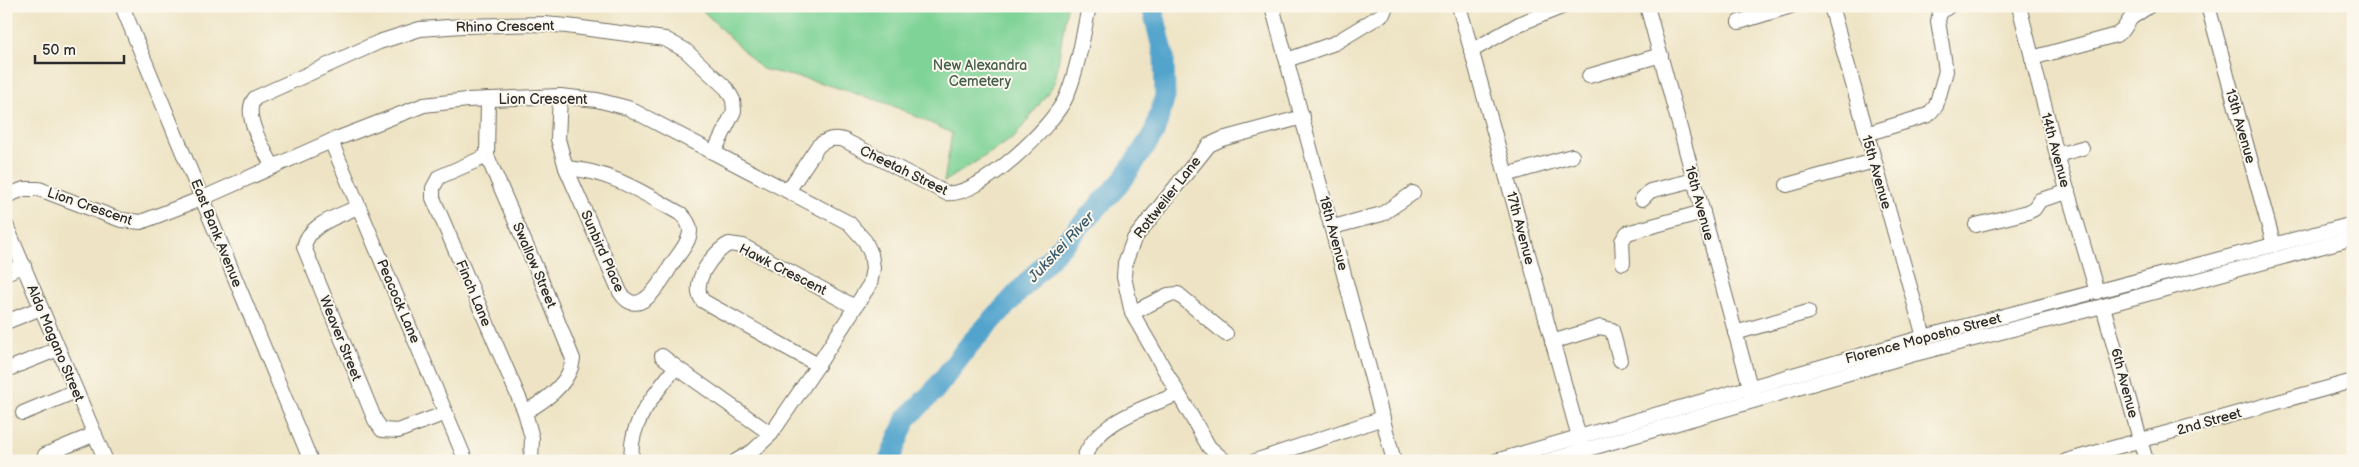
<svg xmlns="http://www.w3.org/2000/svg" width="2359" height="467" font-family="'Balsamiq Sans',sans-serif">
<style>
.green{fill:#7fd397;stroke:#557f61}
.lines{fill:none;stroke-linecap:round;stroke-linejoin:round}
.river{stroke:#53a4cd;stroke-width:21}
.minor-casing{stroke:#6f6c61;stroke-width:16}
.minor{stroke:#fff;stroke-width:14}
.labels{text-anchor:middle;stroke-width:4;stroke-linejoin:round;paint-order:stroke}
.street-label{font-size:14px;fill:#2b2b2b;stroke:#fbf7ec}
.park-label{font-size:14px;fill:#445d4b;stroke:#fbf7ec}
.water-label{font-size:15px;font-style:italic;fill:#3b5b6c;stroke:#fbf7ec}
</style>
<rect width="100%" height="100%" fill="#fbf7ec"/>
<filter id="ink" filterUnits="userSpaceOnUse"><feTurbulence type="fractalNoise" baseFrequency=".02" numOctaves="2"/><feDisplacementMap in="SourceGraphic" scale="10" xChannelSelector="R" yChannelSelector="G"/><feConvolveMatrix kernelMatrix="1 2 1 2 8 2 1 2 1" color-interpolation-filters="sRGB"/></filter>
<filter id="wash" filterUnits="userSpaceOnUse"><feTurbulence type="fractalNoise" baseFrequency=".0096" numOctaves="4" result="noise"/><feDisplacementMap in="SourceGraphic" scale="20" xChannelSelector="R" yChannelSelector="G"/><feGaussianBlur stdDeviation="1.12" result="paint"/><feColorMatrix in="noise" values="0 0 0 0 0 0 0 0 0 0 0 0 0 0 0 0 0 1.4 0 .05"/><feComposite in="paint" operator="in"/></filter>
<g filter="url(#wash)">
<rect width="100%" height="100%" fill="#eee4c5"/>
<polygon class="green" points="692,6 1067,6 1055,83 1015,137 944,182 952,133 889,104 819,82 762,69 700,8"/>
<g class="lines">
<polyline class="river" points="889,461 906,419 934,391 970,344 1122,181 1154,133 1165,96 1164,56 1152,6"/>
</g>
</g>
<g filter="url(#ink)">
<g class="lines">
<defs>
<g id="minor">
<polyline points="122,6 311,461"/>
<polyline points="1272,6 1394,461"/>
<polyline points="1459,6 1581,444"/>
<polyline points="1647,6 1752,394"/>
<polyline points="1831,6 1924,337"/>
<polyline points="2019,6 2057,155 2097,292"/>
<polyline points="2208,6 2274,245"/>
<polyline points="1739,22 1791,6"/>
<polyline points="1471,51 1519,24 1564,6"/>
<polyline points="2032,58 2116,35 2123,30 2131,18 2149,6"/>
<polyline points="1287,60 1335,43 1378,17 1383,14 1386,6"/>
<polyline points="1589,76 1661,55"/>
<polyline points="560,96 558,139 566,168"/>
<path d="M488 99 487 156 540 277 573 359C570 384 545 401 525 412"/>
<polyline points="1866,134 1928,115 1936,106 1946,71 1938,21 1940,13 1949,6"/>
<polyline points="331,141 466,461"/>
<polyline points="2057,155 2082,148"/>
<polyline points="487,156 439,177 433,188 433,198 525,412 532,438 531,461"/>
<path d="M273 167C265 151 241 114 255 98L379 42 420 29 462 26 544 24 567 26 665 39 685 50 727 89 733 100 734 111 714 152"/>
<path d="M566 168C611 171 643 193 681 214 686 219 690 224 690 231 690 242 678 255 672 264 663 279 639 323 620 292Z"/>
<polyline points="1506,175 1572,156"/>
<polyline points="1787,185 1874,161"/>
<path d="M788 191 818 146C827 139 834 137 844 140L946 193C979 198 1055 125 1067 95 1078 68 1083 36 1089 6"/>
<polyline points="6,196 24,189 39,189 121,220 141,222 203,198 331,141 424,105 467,100 560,96 597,100 628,108 849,223 865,241 871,254 873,268 870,284 818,365 771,434 753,451 736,461"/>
<polyline points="1642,199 1650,191 1694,180"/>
<path d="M358 207C339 216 308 224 304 247L375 420 382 430 398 431 446 413"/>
<polyline points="6,225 106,461"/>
<polyline points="1976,225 2028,212 2034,209 2040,200 2068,192"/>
<polyline points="1333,227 1382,214 1413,193"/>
<polyline points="1623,263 1622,241 1627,233 1703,212"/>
<polyline points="6,273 24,265"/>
<polyline points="2103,306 2146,461"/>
<polyline points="1132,313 1168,295 1178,294 1226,334"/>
<polyline points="6,322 41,308"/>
<polyline points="1735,333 1808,312"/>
<polyline points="1552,342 1601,327 1612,330 1620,360"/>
<polyline points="662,356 676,367"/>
<path d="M818 365 703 301C689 284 713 252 729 244L743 246 855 307"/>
<polyline points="6,370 58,349"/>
<polyline points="23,413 76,391"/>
<polyline points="45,455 95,434"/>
<path d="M632 461C627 424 655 394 676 367L771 434"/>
<path d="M1083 461C1095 422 1144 408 1178 394"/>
<polyline points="1225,461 1209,447 1132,313 1124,277 1125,263 1134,239 1209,145 1222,139 1303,117"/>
<polyline points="1255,461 1383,418"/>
<polyline points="1496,461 1924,337 2353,224"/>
<polyline points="1547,461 1911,355 2103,306 2353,238"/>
<polyline points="2066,461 2353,381"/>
</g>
</defs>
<use href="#minor" class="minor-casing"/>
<use href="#minor" class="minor"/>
</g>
</g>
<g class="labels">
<g class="street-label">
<text transform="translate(505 26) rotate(-1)" y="5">Rhino Crescent</text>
<text x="543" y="104">Lion Crescent</text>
<text transform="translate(2241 126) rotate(74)" y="5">13th Avenue</text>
<text transform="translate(2056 150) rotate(75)" y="5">14th Avenue</text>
<text transform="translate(904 170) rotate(26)" y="5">Cheetah Street</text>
<text transform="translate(1877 172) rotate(74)" y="5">15th Avenue</text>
<text transform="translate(1167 197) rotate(-52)" y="5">Rottweiler Lane</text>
<text transform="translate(1700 203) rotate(75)" y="5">16th Avenue</text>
<text transform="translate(90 206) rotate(19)" y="5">Lion Crescent</text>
<text transform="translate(1521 228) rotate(75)" y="5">17th Avenue</text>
<text transform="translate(217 233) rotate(68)" y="5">East Bank Avenue</text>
<text transform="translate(1334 233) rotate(75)" y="5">18th Avenue</text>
<text transform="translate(603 251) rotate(66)" y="5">Sunbird Place</text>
<text transform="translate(535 265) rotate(67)" y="5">Swallow Street</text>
<text transform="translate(783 269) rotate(27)" y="5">Hawk Crescent</text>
<text transform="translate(474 293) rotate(67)" y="5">Finch Lane</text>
<text transform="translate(399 301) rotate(67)" y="5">Peacock Lane</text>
<text transform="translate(341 338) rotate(68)" y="5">Weaver Street</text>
<text transform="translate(1923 338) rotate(-15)" y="5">Florence Moposho Street</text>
<text transform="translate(56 343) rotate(67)" y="5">Aldo Magano Street</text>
<text transform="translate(2125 383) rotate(75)" y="5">6th Avenue</text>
<text transform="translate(2209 421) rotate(-16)" y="5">2nd Street</text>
</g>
<g class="park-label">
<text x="980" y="70">New Alexandra<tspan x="980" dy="16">Cemetery</tspan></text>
</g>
<g class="water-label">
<text transform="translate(1061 247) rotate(-47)" y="5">Jukskei River</text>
</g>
</g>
<rect width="2359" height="467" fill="none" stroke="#fbf7ec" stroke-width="25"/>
<path d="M35 55v8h89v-8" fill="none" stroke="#2b2b2b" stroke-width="2.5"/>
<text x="42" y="55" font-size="15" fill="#2b2b2b" stroke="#fbf7ec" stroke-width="4" paint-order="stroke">50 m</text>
</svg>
